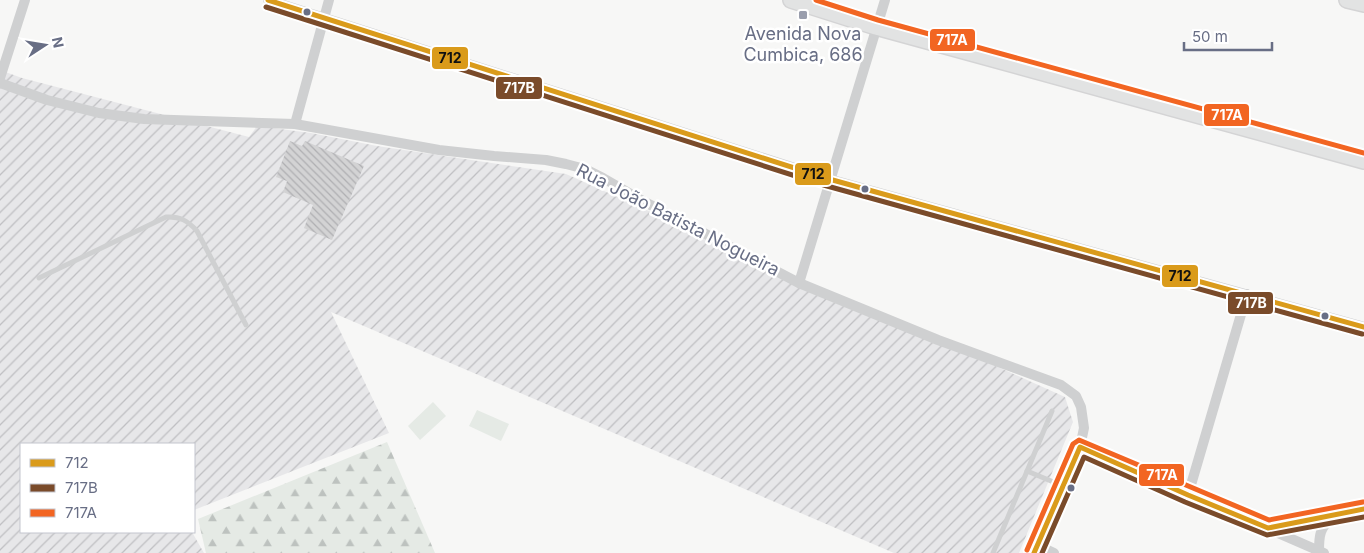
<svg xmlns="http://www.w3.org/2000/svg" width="1364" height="553" font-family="Inter,sans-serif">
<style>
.industrial{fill:url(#industrial-furrows)}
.green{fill:#e5eae5}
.forest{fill:url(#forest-firs)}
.building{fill:url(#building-back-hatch)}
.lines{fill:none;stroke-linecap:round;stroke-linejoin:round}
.secondary-casing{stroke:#d4d4d5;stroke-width:18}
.lane{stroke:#cfd0d1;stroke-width:5}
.street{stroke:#cfd0d1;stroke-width:10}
.secondary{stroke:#e2e3e3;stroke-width:15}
.bus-1-casing{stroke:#fff;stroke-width:9}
.bus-2-casing{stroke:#fff;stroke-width:9}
.bus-3-casing{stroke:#fff;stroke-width:9}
.bus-1{stroke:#da9b1b;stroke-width:5}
.bus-2{stroke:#7a4b2a;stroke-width:5}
.bus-3{stroke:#f26522;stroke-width:5}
.bus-dot{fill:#686e85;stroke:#fff;stroke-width:2}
.poi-dot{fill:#9a9ead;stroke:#fff;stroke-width:2}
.labels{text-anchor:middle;stroke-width:5;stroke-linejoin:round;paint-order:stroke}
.poi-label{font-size:18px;fill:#686e85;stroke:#fff}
.street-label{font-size:18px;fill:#686e85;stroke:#fff}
.line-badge{stroke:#fff;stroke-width:2}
.badge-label{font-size:14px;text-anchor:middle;font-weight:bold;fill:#fff}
.pale-badge-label{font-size:14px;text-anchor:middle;font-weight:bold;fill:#111}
</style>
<defs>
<pattern id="industrial-furrows" width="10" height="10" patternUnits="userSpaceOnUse" patternTransform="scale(1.25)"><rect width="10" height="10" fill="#e7e7e9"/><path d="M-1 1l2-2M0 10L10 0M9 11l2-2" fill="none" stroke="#bfbfc2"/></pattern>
<pattern id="forest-firs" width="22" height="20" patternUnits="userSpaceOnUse" patternTransform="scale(1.25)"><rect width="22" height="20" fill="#e5eae5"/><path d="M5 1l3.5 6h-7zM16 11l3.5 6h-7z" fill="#bdc2bf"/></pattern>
<pattern id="building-back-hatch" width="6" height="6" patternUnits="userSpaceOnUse" patternTransform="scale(1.25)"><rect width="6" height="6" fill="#d3d3d4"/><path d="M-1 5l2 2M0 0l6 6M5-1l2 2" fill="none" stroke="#afafb2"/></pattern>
</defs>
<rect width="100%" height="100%" fill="#f7f7f6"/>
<polygon class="industrial" points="0,70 22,78 249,137 257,126 311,133 377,146 566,174 1065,397 1073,422 1019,553 894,553 331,312 389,433 194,510 194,444 21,444 21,532 192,532 204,553 0,553"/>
<g class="green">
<polygon points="433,402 446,416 420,440 408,426"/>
<polygon points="477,410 509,424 501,441 469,426"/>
</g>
<polygon class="forest" points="387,442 435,553 206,553 198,519"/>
<polygon class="building" points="290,141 302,146 305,141 364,166 332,240 304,228 313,205 283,192 287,181 276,177"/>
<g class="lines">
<defs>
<g id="secondary">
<polyline points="791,0 876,27 1364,161"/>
<polyline points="1347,0 1364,4"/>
</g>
</defs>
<use href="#secondary" class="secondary-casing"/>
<g class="lane">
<path d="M39 278 166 217C180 216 188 221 197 231L246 325"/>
<polyline points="1027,471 1063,486"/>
<polyline points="993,553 1052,411"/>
</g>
<g class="street">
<polyline points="268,0 829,179 1364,327"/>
<polyline points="0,78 25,0"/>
<polyline points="0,83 47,100 99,113 144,119 295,124 439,150 494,156 546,160 566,164 585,169 603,178 643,201 799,283 938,340 1061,385 1076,396 1081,407 1084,428 1080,447 1034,553"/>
<polyline points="295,124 329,0"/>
<polyline points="799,283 885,0"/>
<polyline points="1080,447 1324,553"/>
<polyline points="1188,495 1247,294"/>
<polyline points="1268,528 1332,516 1348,511 1364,509"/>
<polyline points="1037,545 1054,553"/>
<path d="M1319 551C1319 534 1320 529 1332 516"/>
</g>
<use href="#secondary" class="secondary"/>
<defs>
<g id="bus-1">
<polyline points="268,0 829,179 1364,327"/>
<polyline points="1034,553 1080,447 1188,495 1268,528 1364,509"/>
</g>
<g id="bus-2">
<polyline points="266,7 827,186 1362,334"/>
<polyline points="1042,553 1084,457 1185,502 1267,535 1364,517"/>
</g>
<g id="bus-3">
<polyline points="816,0 878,20 1364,153"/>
<polyline points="1027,550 1073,444 1079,440 1269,520 1363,502"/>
</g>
</defs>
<use href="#bus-1" class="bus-1-casing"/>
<use href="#bus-2" class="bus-2-casing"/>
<use href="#bus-3" class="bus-3-casing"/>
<use href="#bus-1" class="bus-1"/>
<use href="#bus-2" class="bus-2"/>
<use href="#bus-3" class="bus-3"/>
</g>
<g class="bus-dot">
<circle cx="307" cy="12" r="4.5"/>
<circle cx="865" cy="189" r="4.5"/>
<circle cx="1325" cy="316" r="4.5"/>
<circle cx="1071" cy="488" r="4.5"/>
</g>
<rect class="poi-dot" x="798" y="10" width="10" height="10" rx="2.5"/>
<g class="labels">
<g class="poi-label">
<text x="803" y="40">Avenida Nova<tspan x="803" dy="21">Cumbica, 686</tspan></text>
</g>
<g class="street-label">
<text transform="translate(678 220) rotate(27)" y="6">Rua João Batista Nogueira</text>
</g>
</g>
<g class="line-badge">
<rect x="929" y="28" width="47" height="24" rx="5" fill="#f26522"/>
<rect x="431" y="46" width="38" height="24" rx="5" fill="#da9b1b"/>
<rect x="495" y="76" width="48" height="24" rx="5" fill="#7a4b2a"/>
<rect x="1203" y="103" width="47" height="24" rx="5" fill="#f26522"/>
<rect x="794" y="162" width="38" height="24" rx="5" fill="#da9b1b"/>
<rect x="1161" y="264" width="38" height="24" rx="5" fill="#da9b1b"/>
<rect x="1227" y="291" width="47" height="24" rx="5" fill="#7a4b2a"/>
<rect x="1138" y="463" width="47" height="24" rx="5" fill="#f26522"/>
</g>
<g class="badge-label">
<text x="952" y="45">717A</text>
<text x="519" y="93">717B</text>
<text x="1227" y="120">717A</text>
<text x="1251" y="308">717B</text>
<text x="1162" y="480">717A</text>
</g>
<g class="pale-badge-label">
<text x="450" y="63">712</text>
<text x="813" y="179">712</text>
<text x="1180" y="281">712</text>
</g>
<rect x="20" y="443" width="175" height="90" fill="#ffffff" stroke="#c3c5ce"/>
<rect x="30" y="459" width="25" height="8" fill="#da9b1b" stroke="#c3c5ce"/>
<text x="65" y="468" font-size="15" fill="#686e85">712</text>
<rect x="30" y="484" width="25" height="8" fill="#7a4b2a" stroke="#c3c5ce"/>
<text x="65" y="493" font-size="15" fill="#686e85">717B</text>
<rect x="30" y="509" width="25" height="8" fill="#f26522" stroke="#c3c5ce"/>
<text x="65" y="518" font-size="15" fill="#686e85">717A</text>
<g transform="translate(45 45) rotate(78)" stroke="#ffffff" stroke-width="4" paint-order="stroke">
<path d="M0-4L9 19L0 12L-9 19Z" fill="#686e85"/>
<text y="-8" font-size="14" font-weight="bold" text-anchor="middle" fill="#686e85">N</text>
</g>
<path d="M1184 42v8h88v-8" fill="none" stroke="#686e85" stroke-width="2.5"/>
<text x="1192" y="42" font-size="15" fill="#686e85" stroke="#ffffff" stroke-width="4" paint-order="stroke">50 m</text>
</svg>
